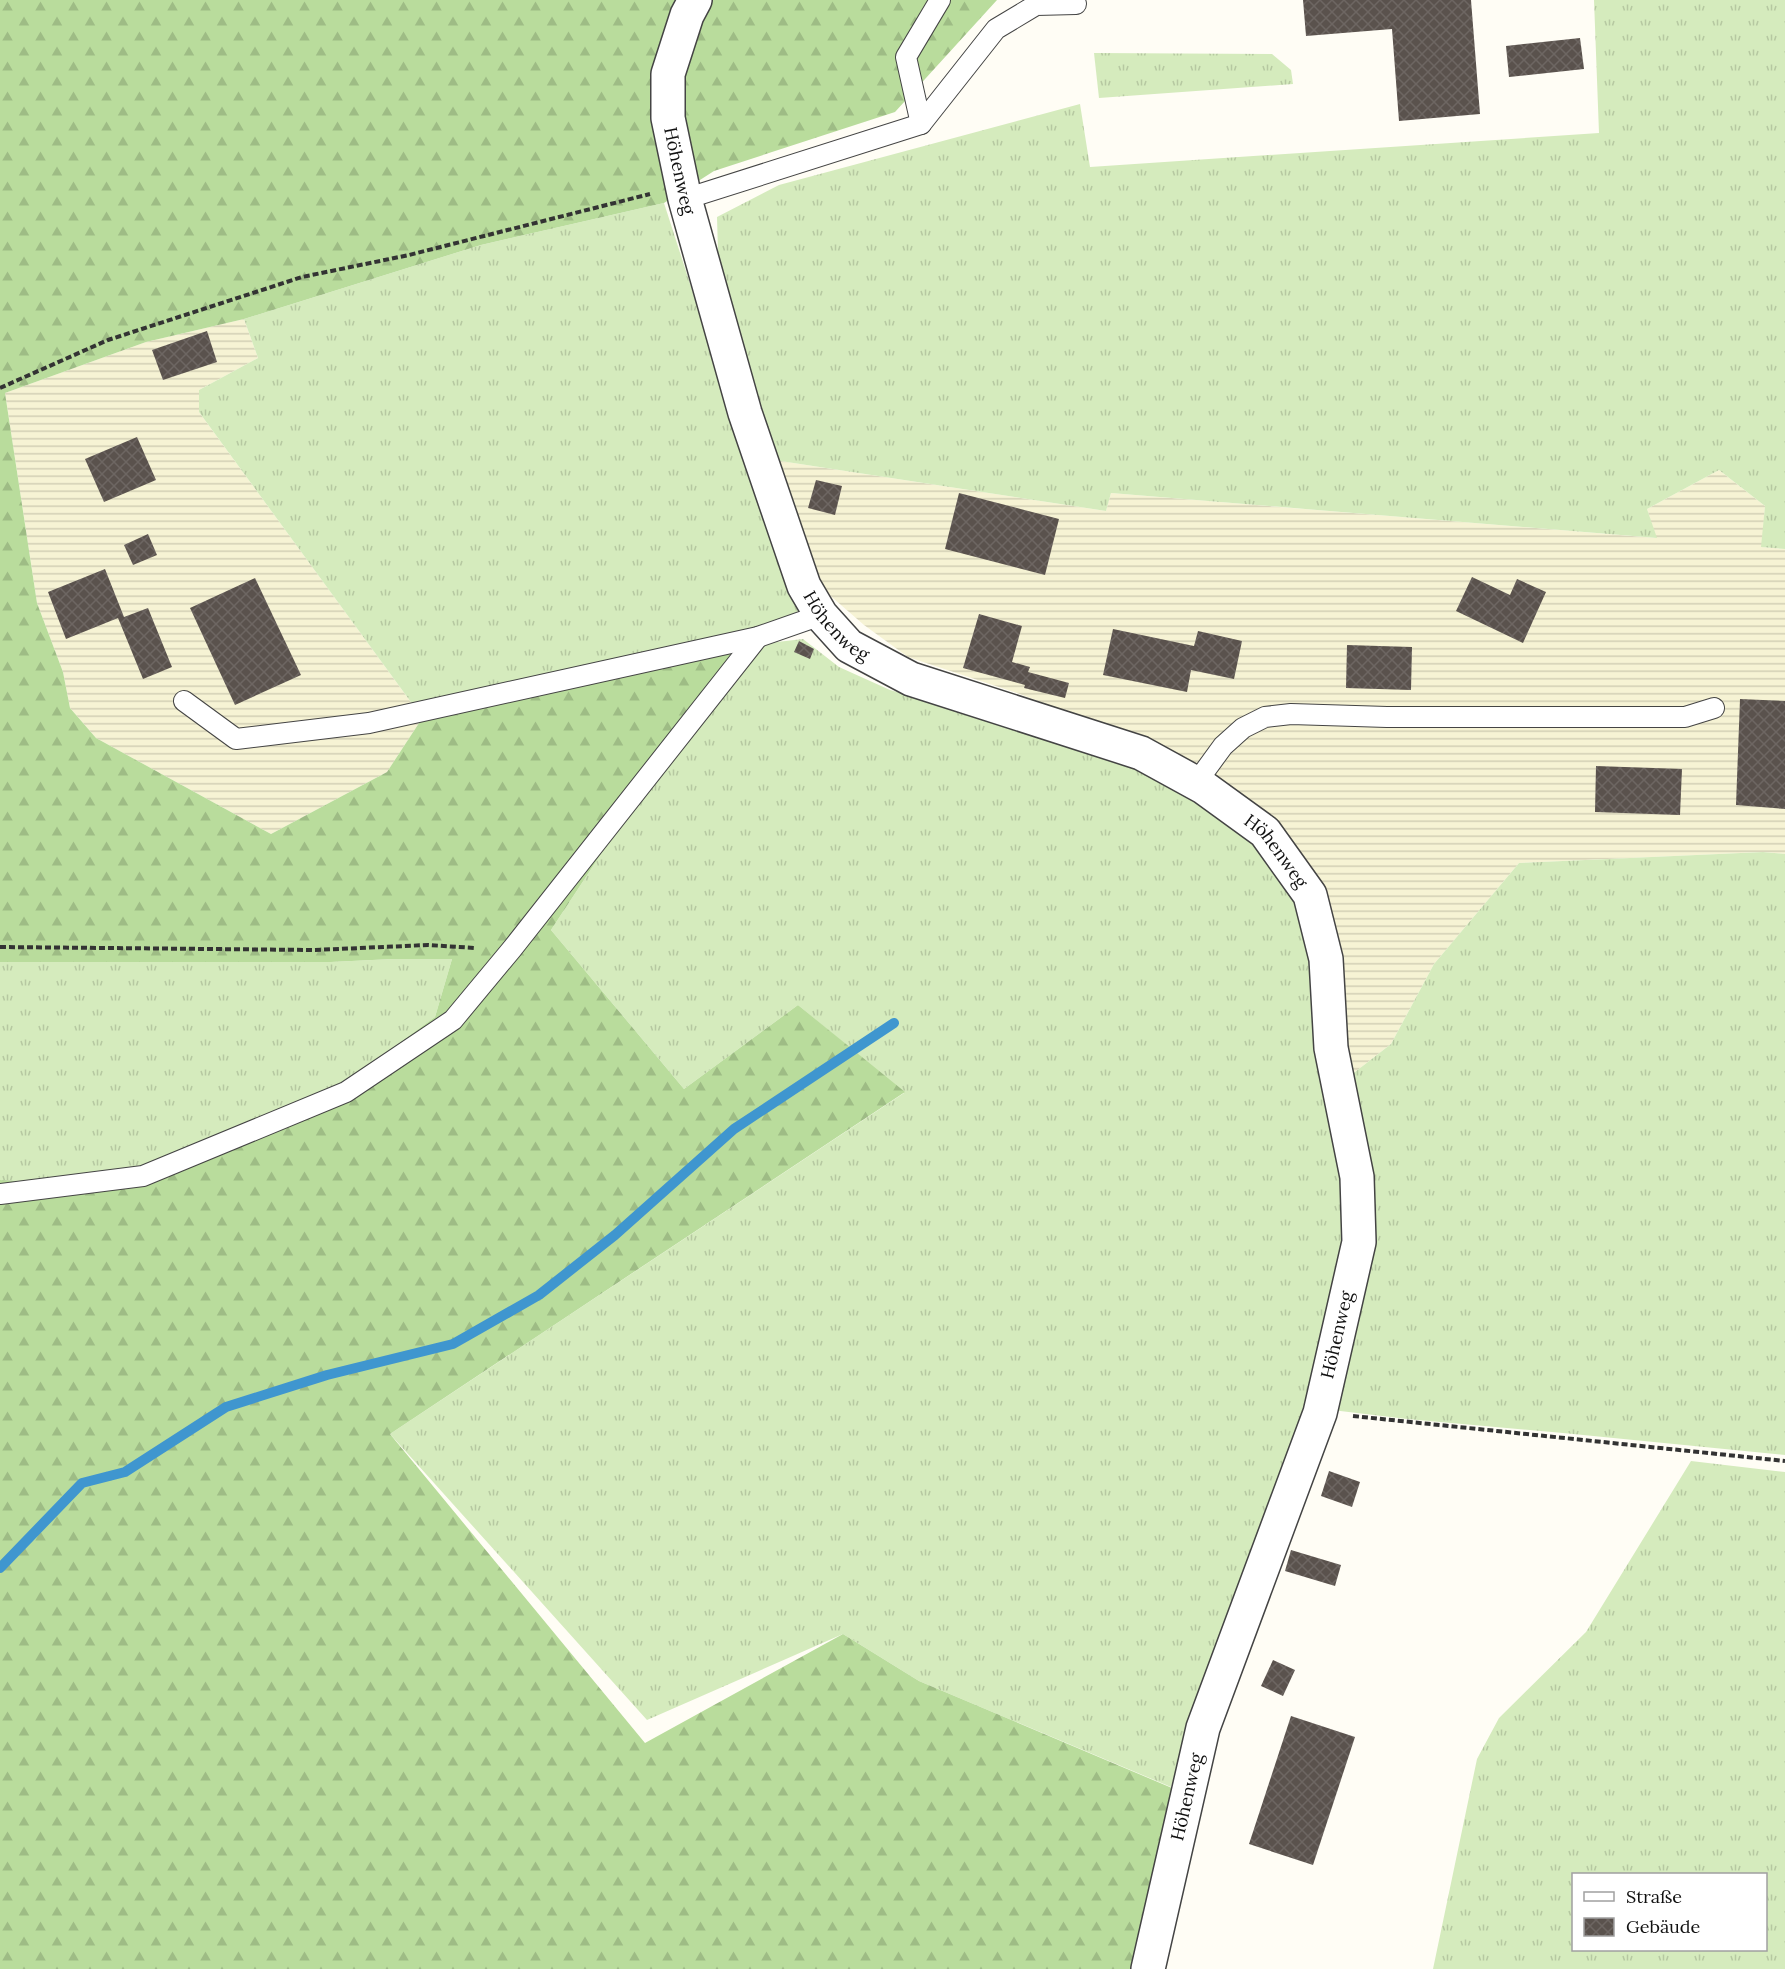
<svg xmlns="http://www.w3.org/2000/svg" width="1785" height="1969" font-family="Lora,serif">
<style>
.farmland{fill:url(#farmland-rules)}
.grass{fill:url(#grass-tufts);fill-rule:evenodd}
.forest{fill:url(#forest-firs)}
.lines{fill:none;stroke-linecap:round;stroke-linejoin:round}
.stream{stroke:#3f96cf;stroke-width:10}
.building{fill:url(#building-cross-hatch)}
.lane-casing{stroke:#444;stroke-width:22}
.street-casing{stroke:#444;stroke-width:36}
.path{stroke:#333;stroke-width:4;stroke-dasharray:6 3;stroke-linecap:butt}
.lane{stroke:#fff;stroke-width:20}
.street{stroke:#fff;stroke-width:33}
.labels{text-anchor:middle;stroke-width:6;stroke-linejoin:round;paint-order:stroke}
.street-label{font-size:18px;fill:#111;stroke:#fff}
</style>
<defs>
<pattern id="farmland-rules" width="6" height="5" patternUnits="userSpaceOnUse" patternTransform="scale(1.5)"><rect width="6" height="5" fill="#f6f3d4"/><path d="M0 2.5h6" fill="none" stroke="#d2cfb5"/></pattern>
<pattern id="grass-tufts" width="24" height="20" patternUnits="userSpaceOnUse" patternTransform="scale(1.5)"><rect width="24" height="20" fill="#d5ebbd"/><path d="M3 7l-1-3M5 7V3M7 7l1-3M15 17l-1-3M17 17v-4M19 17l1-3" fill="none" stroke="#b6c8a1"/></pattern>
<pattern id="forest-firs" width="22" height="20" patternUnits="userSpaceOnUse" patternTransform="scale(1.5)"><rect width="22" height="20" fill="#b9dc9c"/><path d="M5 1l3.5 6h-7zM16 11l3.5 6h-7z" fill="#9ebc85"/></pattern>
<pattern id="building-cross-hatch" width="8" height="8" patternUnits="userSpaceOnUse" patternTransform="scale(1.5)"><rect width="8" height="8" fill="#5a524d"/><path d="M0 0l8 8M0 8l8-8" fill="none" stroke="#6d6662"/></pattern>
</defs>
<rect width="100%" height="100%" fill="#fffdf5"/>
<g class="farmland">
<polygon points="244,319 258,358 199,390 199,412 416,709 421,720 387,772 271,834 96,738 70,708 63,672 37,603 5,393 146,342"/>
<polygon points="774,460 1106,511 1111,493 1656,538 1647,509 1719,470 1765,506 1762,547 1785,549 1785,854 1763,852 1519,863 1434,964 1391,1044 1346,1079 1160,748 1017,693 908,657 864,625 826,592 806,556"/>
</g>
<g class="grass">
<polygon points="1594,0 1785,0 1785,549 1761,547 1765,506 1719,470 1647,509 1657,538 1111,493 1106,511 774,460 755,403 718,252 717,217 779,185 1080,104 1090,167 1599,133"/>
<polygon points="1094,53 1272,54 1291,70 1293,84 1099,98"/>
<polygon points="664,203 732,414 801,608 793,616 754,630 416,709 199,412 199,390 258,358 244,319 481,245"/>
<polygon points="803,639 839,667 890,690 1064,738 1144,767 1246,835 1303,904 1347,1186 1347,1232 1307,1408 1264,1530 1205,1675 1171,1787 919,1681 843,1634 647,1720 390,1434 904,1093 798,1005 684,1089 551,930 684,728 759,644"/>
<polygon points="1763,852 1785,854 1785,1455 1563,1433 1407,1419 1332,1410 1361,1299 1346,1079 1391,1044 1434,964 1519,863"/>
<polygon points="393,959 452,959 435,1017 342,1084 141,1166 22,1181 0,1180 0,962 331,962"/>
<path d="M1691 1461 1785 1472V1969H1433L1477 1759 1499 1718 1586 1632ZM1574 1874H1766V1950H1574Z"/>
</g>
<polygon class="forest" points="0,0 997,0 895,112 714,171 664,203 481,245 244,319 146,342 5,393 37,603 63,672 70,708 96,738 271,834 387,772 421,720 745,643 684,728 551,930 684,1089 798,1005 905,1092 390,1434 645,1743 843,1634 919,1681 1172,1788 1133,1969 0,1969 0,1180 22,1181 141,1166 342,1084 435,1017 452,959 393,959 331,962 0,962"/>
<g class="lines">
<polyline class="stream" points="0,1568 82,1483 125,1472 226,1407 327,1375 453,1344 539,1295 615,1235 734,1129 894,1023"/>
</g>
<g class="building">
<polygon points="1303,0 1471,0 1480,114 1399,121 1392,29 1306,36"/>
<polygon points="1580,38 1584,69 1509,77 1506,46"/>
<polygon points="207,331 217,362 163,380 152,350"/>
<polygon points="137,437 156,480 104,502 85,459"/>
<polygon points="816,480 842,486 835,515 808,508"/>
<polygon points="959,493 1059,519 1045,575 945,549"/>
<polygon points="148,534 157,555 133,565 124,545"/>
<polygon points="105,569 124,617 148,608 172,667 143,679 118,618 66,639 48,592"/>
<polygon points="1472,577 1510,595 1517,579 1546,592 1523,643 1456,611"/>
<polygon points="255,578 301,675 235,705 190,608"/>
<polygon points="979,614 1022,626 1012,662 1030,667 1028,672 1069,683 1065,698 1024,688 1025,685 963,668"/>
<polygon points="1113,629 1194,646 1198,631 1242,641 1234,679 1191,670 1187,692 1103,675"/>
<polygon points="799,641 814,649 810,659 794,652"/>
<polygon points="1347,645 1412,647 1411,690 1346,688"/>
<polygon points="1740,699 1785,701 1785,809 1736,805"/>
<polygon points="1596,766 1682,769 1680,815 1595,812"/>
<polygon points="1329,1471 1360,1482 1352,1507 1321,1496"/>
<polygon points="1291,1550 1341,1565 1335,1586 1285,1571"/>
<polygon points="1273,1660 1295,1670 1283,1696 1261,1686"/>
<polygon points="1291,1716 1355,1737 1313,1865 1249,1844"/>
</g>
<g class="lines">
<defs>
<g id="lane">
<polyline points="921,124 906,57 940,0"/>
<polyline points="685,199 921,124 996,29 1036,5 1076,4"/>
<polyline points="184,701 236,739 369,723 758,637 821,615"/>
<polyline points="1196,783 1223,746 1243,728 1265,717 1291,714 1387,717 1685,717 1714,708"/>
<polyline points="0,1194 143,1176 346,1092 453,1020 512,949 758,637"/>
</g>
<g id="street">
<path id="s1" d="M695 0 687 15 668 74V118L685 199 745 413 804 586 821 615 849 646 911 679 1141 753 1203 787 1265 832 1310 895 1326 959 1331 1048 1357 1177 1359 1242 1320 1413 1203 1728 1148 1969"/>
</g>
</defs>
<use href="#lane" class="lane-casing"/>
<use href="#street" class="street-casing"/>
<g class="path">
<polyline points="0,388 108,340 302,277 409,255 650,194"/>
<polyline points="0,947 315,950 428,945 475,948"/>
<polyline points="1353,1416 1785,1461"/>
</g>
<use href="#lane" class="lane"/>
<use href="#street" class="street"/>
</g>
<g class="labels">
<g class="street-label">
<text dy="6" stroke="none"><textPath href="#s1" startOffset="177">Höhenweg</textPath></text>
<text dy="6" stroke="none"><textPath href="#s1" startOffset="663">Höhenweg</textPath></text>
<text dy="6" stroke="none"><textPath href="#s1" startOffset="1167">Höhenweg</textPath></text>
<text transform="translate(1337 1335) rotate(-77)" y="6">Höhenweg</text>
<text transform="translate(1187 1797) rotate(-77)" y="6">Höhenweg</text>
</g>
</g>
<rect x="1572" y="1873" width="195" height="78" fill="#ffffff" stroke="#a0a0a0" stroke-width="1.5"/>
<rect x="1584" y="1892" width="30" height="9" fill="#ffffff" stroke="#a0a0a0" stroke-width="1.5"/>
<text x="1626" y="1903" font-size="18" fill="#111111">Straße</text>
<rect x="1584" y="1918" width="30" height="18" fill="url(#building-cross-hatch)" stroke="#a0a0a0" stroke-width="1.5"/>
<text x="1626" y="1933" font-size="18" fill="#111111">Gebäude</text>
</svg>
